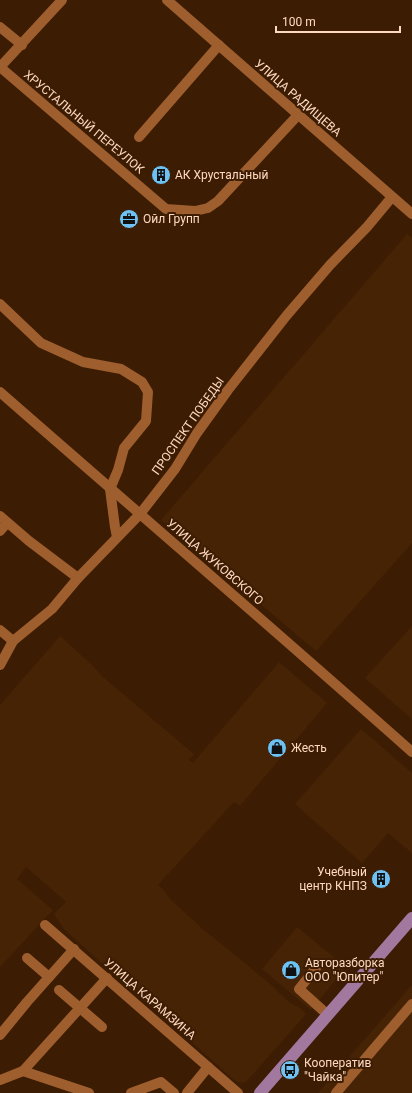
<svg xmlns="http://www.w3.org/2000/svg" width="412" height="1093" font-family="Roboto,sans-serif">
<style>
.built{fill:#472305}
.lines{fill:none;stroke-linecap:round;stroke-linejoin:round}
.minor{stroke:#9e5e2e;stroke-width:10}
.major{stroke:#a2789f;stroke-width:12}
.labels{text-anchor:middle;stroke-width:4;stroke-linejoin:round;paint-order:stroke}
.street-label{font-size:12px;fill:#fed9c1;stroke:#3c1c02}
.poi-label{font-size:12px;fill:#fed9c1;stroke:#3c1c02;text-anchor:start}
</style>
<rect width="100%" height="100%" fill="#3c1c02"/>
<g class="built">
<polygon points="407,234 412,238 412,543 316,651 161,520"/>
<polygon points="412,626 412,719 365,678"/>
<polygon points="60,636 91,664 103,677 194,754 189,760 193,763 279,662 327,703 240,806 234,802 158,885 164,890 170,899 204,930 268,982 290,1003 300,1008 306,1014 246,1082 240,1083 234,1080 154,1008 143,1001 64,929 54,914 66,902 26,867 17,879 53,910 0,967 0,705"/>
<polygon points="361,729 412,773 412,853 388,833 362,863 295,804"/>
<polygon points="297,927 346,967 311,1010 262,969"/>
<polygon points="412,985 412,1093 318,1093"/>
</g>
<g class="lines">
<g class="minor">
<polyline points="62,0 0,67 166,209 195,211 208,208 218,201 298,115"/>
<polyline points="167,0 412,214"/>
<polyline points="0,27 22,45"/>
<polyline points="139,137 219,45"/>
<polyline points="0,304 41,343 83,362 121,369 142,382 148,392 146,421 124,448 118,470 110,489 115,527 117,537"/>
<path d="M0 392C137 512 276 631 412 752"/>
<polyline points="0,516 29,541 78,578"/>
<polyline points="0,531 7,523"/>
<polyline points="0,630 13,641"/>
<polyline points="0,665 13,641 52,609 78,578 140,514 175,469 197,433 228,390 287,315 330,265 367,227 392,197"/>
<polyline points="45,925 238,1093"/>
<polyline points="27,958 49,977"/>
<polyline points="319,964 299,989 328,1015"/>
<polyline points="59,990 102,1027"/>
<polyline points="0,1035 27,1002 74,949"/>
<polyline points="23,1071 89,1093"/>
<polyline points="0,1080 23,1071 107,978"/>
<polyline points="131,1093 161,1082 174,1093"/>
<polyline points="187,1093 208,1067"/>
<polyline points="336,1093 412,1004"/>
</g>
<polyline class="major" points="260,1093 412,918"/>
</g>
<defs>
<symbol id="building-disc" viewBox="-11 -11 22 22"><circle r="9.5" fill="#6dc2f3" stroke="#3c1c02"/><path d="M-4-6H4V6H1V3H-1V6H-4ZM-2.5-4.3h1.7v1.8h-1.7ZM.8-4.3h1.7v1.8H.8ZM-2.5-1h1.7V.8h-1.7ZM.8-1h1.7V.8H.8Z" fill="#111"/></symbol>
<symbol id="office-disc" viewBox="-11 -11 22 22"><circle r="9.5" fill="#6dc2f3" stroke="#3c1c02"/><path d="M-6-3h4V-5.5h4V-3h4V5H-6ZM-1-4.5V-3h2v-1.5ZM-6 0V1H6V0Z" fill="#111"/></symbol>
<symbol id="shop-disc" viewBox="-11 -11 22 22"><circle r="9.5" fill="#6dc2f3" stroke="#3c1c02"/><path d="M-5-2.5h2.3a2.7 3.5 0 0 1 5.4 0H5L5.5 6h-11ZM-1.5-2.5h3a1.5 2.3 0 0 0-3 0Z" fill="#111"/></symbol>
<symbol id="bus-disc" viewBox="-11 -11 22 22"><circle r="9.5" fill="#6dc2f3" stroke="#3c1c02"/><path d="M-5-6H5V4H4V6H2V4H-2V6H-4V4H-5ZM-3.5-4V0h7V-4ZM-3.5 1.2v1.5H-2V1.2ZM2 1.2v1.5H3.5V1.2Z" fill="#111"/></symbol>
</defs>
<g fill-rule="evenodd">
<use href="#building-disc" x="150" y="164" width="22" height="22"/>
<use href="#office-disc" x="118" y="208" width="22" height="22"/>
<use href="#shop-disc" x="266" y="737" width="22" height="22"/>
<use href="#building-disc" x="370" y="868" width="22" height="22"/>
<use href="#shop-disc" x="280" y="959" width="22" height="22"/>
<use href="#bus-disc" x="279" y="1059" width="22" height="22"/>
</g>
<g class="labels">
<g class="street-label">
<text transform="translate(298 98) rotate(41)" y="4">УЛИЦА РАДИЩЕВА</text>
<text transform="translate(84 122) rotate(40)" y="4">ХРУСТАЛЬНЫЙ ПЕРЕУЛОК</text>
<text transform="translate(188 426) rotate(-55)" y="4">ПРОСПЕКТ ПОБЕДЫ</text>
<text transform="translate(215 562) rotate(41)" y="4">УЛИЦА ЖУКОВСКОГО</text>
<text transform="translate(150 999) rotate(41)" y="4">УЛИЦА КАРАМЗИНА</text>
</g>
<g class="poi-label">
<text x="175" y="179">АК Хрустальный</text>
<text x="143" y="223">Ойл Групп</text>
<text x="291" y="752">Жесть</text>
<text x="367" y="876" text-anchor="end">Учебный<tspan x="367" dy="14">центр КНПЗ</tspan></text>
<text x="305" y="967">Авторазборка<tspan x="305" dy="14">ООО "Юпитер"</tspan></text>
<text x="304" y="1067">Кооператив<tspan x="304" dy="14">"Чайка"</tspan></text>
</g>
</g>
<path d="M276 26v6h124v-6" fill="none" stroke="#fed9c1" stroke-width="2"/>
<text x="282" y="26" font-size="12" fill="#fed9c1" stroke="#3c1c02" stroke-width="3" paint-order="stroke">100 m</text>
</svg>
